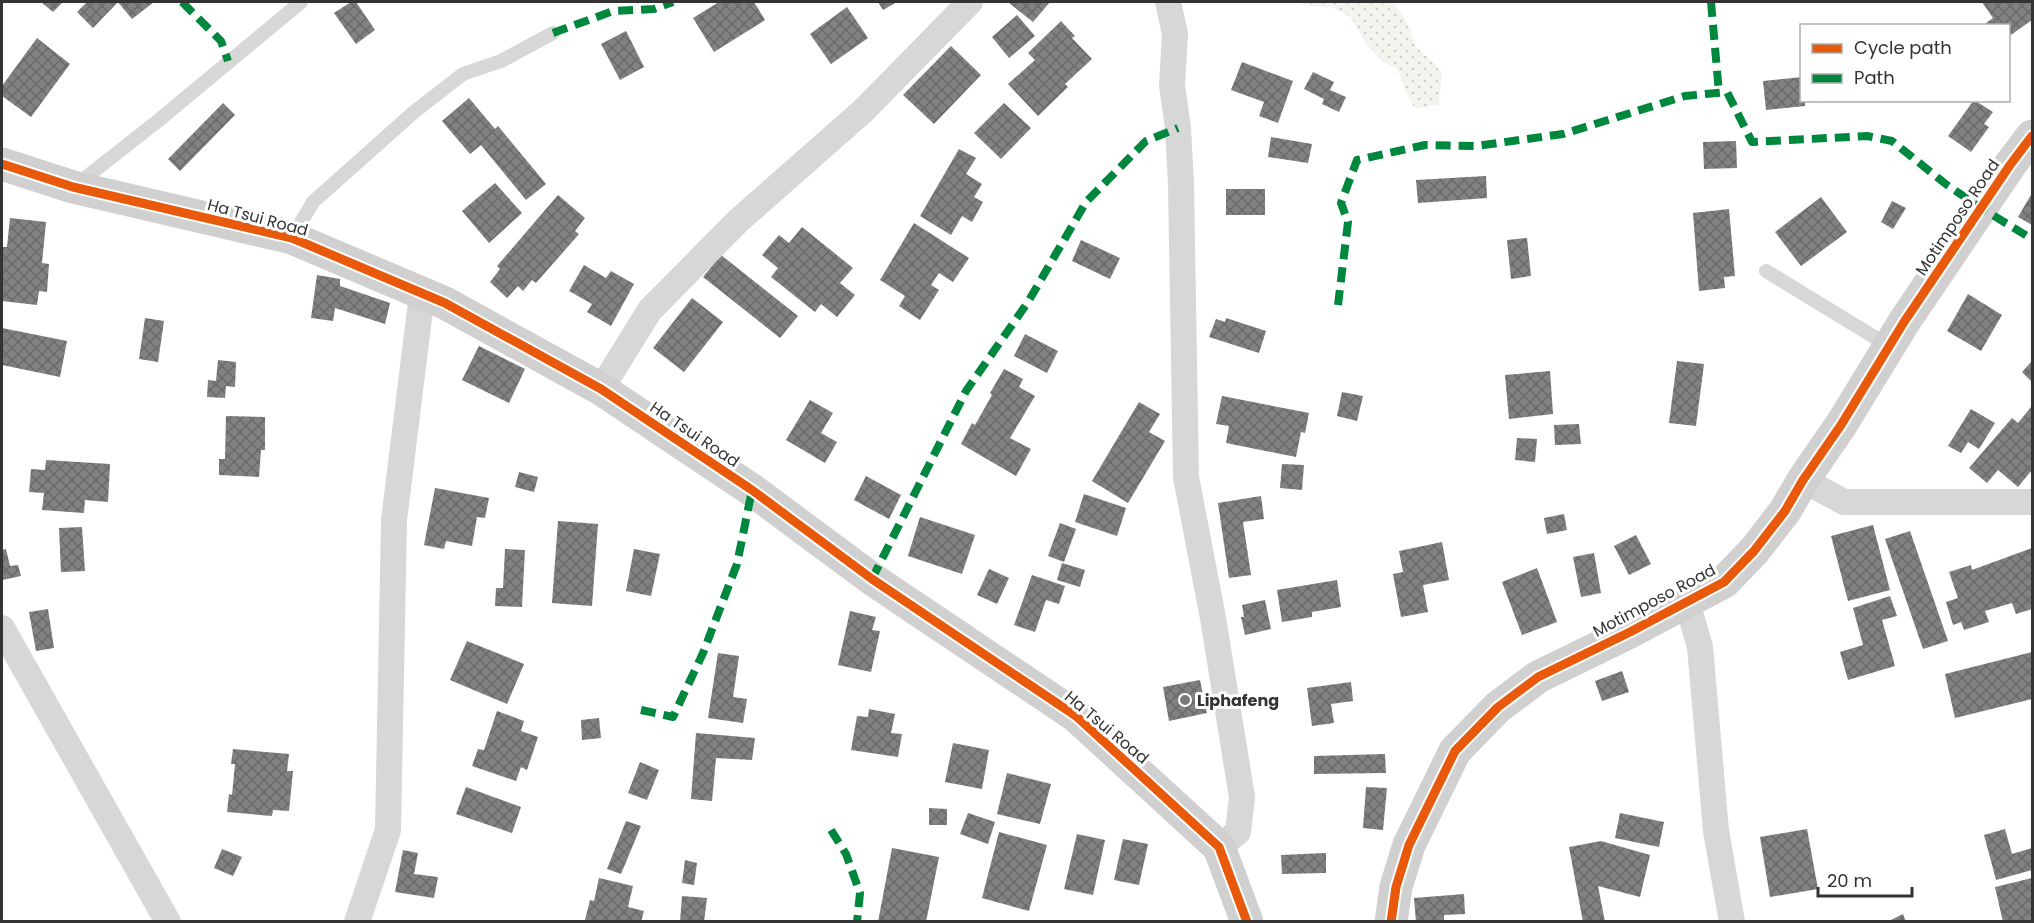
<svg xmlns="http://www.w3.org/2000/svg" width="2034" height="923" font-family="Poppins,sans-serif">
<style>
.grass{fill:url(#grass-dots)}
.building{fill:url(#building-cross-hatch)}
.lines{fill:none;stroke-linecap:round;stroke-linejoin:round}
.lane{stroke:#d7d7d7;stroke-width:14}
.street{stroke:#d7d7d7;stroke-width:26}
.secondary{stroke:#d0d0d0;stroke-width:33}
.quiet{stroke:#00873e;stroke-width:8;stroke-dasharray:15 8;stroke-linecap:butt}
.cycleway-casing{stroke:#fff;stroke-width:13}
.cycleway{stroke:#e8590c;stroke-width:9}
.poi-dot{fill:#7a7a7a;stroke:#fff;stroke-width:2}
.labels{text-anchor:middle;stroke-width:6;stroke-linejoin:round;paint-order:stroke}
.street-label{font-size:16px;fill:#333;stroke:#fff}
.poi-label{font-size:16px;font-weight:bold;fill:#333;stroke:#fff;text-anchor:start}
</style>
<defs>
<pattern id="grass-dots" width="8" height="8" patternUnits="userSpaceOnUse" patternTransform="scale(1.5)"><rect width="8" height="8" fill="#f1f5ed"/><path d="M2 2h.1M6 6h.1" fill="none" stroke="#cfd2cc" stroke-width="1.8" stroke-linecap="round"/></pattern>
<pattern id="building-cross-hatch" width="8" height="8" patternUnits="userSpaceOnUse" patternTransform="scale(1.5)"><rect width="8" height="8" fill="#818181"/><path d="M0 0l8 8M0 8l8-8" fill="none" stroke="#6a6a6a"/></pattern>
</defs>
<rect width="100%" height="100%" fill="#fff"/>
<polygon class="grass" points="1301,2 1393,2 1406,20 1416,46 1442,72 1439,104 1415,109 1406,92 1397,68 1383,62 1367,45 1351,17 1331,7 1304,6"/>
<g class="building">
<polygon points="41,2 63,2 53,12"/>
<polygon points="87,2 118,2 93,28 77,12"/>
<polygon points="118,2 154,2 132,19"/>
<polygon points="351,2 356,2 375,30 356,44 334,13"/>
<polygon points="719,2 754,2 765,20 714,52 693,18"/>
<polygon points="878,2 897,2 883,10"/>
<polygon points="1008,2 1050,2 1033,22"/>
<polygon points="1982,2 2031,2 2032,20 2008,37 2008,26 1982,26 1993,18"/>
<polygon points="847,7 868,38 831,64 810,34"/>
<polygon points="1017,15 1035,36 1009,58 992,37"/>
<polygon points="1061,21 1075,36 1072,38 1092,59 1065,84 1068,87 1038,116 1008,84 1035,60 1028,53"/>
<polygon points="626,31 644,67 620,80 601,44"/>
<polygon points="37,38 70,64 31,117 2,96 2,86"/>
<polygon points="951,46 981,75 934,124 903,95"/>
<polygon points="1242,62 1293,81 1278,123 1259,116 1264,102 1231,90"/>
<polygon points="1313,72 1334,82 1330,90 1346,97 1339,112 1322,104 1324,99 1304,89"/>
<polygon points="1802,77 1802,100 1805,100 1805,106 1766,110 1763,81"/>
<polygon points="469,98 495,129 498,126 546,184 526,200 481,145 470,154 442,121"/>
<polygon points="1974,100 1993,112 1984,124 1989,127 1971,152 1948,136"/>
<polygon points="223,103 235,115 180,171 168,159"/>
<polygon points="1004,103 1031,128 1001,159 974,133"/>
<polygon points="1271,137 1312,144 1308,163 1268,157"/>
<polygon points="1736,141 1737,168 1704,169 1703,142"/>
<polygon points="959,149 976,158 966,174 982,184 974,197 983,202 972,222 962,216 951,235 920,216"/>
<polygon points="1486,176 1487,198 1418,203 1416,180"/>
<polygon points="495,183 522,213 489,243 462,211"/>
<rect x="1226" y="189" width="39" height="26"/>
<polygon points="2032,193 2032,225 2018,217"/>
<polygon points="558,195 585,218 575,231 579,234 536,283 532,280 523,291 518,286 507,298 490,282 500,269 497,266"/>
<polygon points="1821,197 1847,232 1801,266 1775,232"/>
<polygon points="1892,201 1906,208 1893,229 1881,222"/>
<polygon points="1729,209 1735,276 1724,277 1725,288 1699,291 1693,213"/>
<polygon points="10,218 46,222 42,263 49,264 47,292 39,291 37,305 2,301 2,247 7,247"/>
<polygon points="914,223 969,258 953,282 939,273 931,285 939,290 920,320 899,306 905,296 880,280"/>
<polygon points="802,227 853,268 840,283 855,295 837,317 821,304 815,312 771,277 778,268 762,255 779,235 789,243"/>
<polygon points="1527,238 1531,276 1511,279 1507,240"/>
<polygon points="1081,240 1120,258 1110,279 1072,261"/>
<polygon points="721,255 798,316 780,338 703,277"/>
<polygon points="584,265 606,278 611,271 634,284 611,326 587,312 592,304 569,291"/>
<polygon points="317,275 340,279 340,286 390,303 385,324 335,308 333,321 311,318"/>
<polygon points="1968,294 2002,315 1981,351 1947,331"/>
<polygon points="692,298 723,322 684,372 653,348"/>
<polygon points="145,318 164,321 158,362 139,359"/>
<polygon points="1226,318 1266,331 1259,353 1209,337 1216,319 1225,322"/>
<polygon points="2,328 67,341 60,377 2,365"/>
<polygon points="1025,334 1058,351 1047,373 1014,356"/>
<polygon points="479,346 525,369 509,403 462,380"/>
<polygon points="218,360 236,362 235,387 226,386 225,398 207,397 208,380 216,381"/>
<polygon points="1677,361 1704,364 1696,426 1669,423"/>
<polygon points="2032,361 2032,380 2031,381 2022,372"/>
<polygon points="1004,369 1023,379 1019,387 1035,396 1010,438 1031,449 1016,476 961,444 972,423 975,425 992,395 990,393"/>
<polygon points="1550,371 1553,414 1509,419 1505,375"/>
<polygon points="1342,392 1363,396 1357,421 1337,416"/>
<polygon points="1222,396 1309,413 1305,433 1301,432 1296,457 1226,443 1229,426 1216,424"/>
<polygon points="810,400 833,413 821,433 837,442 825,463 786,440"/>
<polygon points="1139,402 1160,414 1149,432 1165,441 1128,503 1092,481"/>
<polygon points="2031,407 2032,409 2032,470 2018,487 1998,470 1987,483 1969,468 2012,418 2018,423"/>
<polygon points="1971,409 1995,423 1979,449 1968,442 1961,453 1948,446"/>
<polygon points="226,416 265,417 265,450 261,450 259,477 219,475 219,459 225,459"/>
<polygon points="1579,424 1581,444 1555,445 1554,425"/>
<polygon points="1517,438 1537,439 1535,462 1515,460"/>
<polygon points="46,460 110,464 108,502 85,500 84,513 42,510 44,493 29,492 31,469 45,470"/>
<polygon points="1282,464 1304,465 1302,490 1280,488"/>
<polygon points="519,472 538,477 534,492 515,487"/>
<polygon points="866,476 901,495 889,519 854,500"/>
<polygon points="435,488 489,498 485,518 477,517 472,546 446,541 444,549 424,545"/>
<polygon points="1084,494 1126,508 1117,536 1075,522"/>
<polygon points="1261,496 1264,519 1243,522 1251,575 1229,578 1218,503"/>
<polygon points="1564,514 1567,530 1547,534 1544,518"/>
<polygon points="920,517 975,535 962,574 908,556"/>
<polygon points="558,521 598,524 592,606 552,603"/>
<polygon points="1060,523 1076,529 1064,562 1048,556"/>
<polygon points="1873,525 1890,590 1848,601 1831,536"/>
<polygon points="82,527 85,571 61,572 59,528"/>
<polygon points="1910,531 1948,641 1923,649 1885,539"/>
<polygon points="1636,535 1651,564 1629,575 1614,546"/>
<polygon points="1442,542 1449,580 1423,585 1428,612 1401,617 1393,574 1403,572 1399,551"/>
<polygon points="2032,548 2032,609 2016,614 2012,603 1985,611 1989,622 1964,630 1961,622 1953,625 1946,602 1958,598 1949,572 1971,565 1972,570"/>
<polygon points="6,549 10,566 18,565 21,576 2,580 2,550"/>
<polygon points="505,549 525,550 522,607 495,606 496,588 503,588"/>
<polygon points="634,549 660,554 651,596 626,591"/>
<polygon points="1594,553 1601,593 1581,597 1573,557"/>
<polygon points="1062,563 1085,570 1080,587 1057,580"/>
<polygon points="1537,568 1557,622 1522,635 1502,582"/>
<polygon points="989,569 1009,578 997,604 977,595"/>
<polygon points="1032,575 1065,586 1059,604 1046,600 1035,632 1014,625"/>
<polygon points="1337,580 1341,607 1312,612 1312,617 1282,622 1277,590"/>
<polygon points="1890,596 1897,616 1882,620 1895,666 1848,680 1840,652 1863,645 1853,608"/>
<polygon points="1265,600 1271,629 1245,635 1241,617 1244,617 1242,605"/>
<polygon points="48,609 54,648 36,651 29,612"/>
<polygon points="850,611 876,617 872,630 880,631 871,672 838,665"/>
<polygon points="467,641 524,664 507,704 450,680"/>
<polygon points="2032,652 2032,699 1955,718 1945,674"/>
<polygon points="718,653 739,656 733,697 747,699 743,723 708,718"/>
<polygon points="1622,671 1629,692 1602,701 1595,681"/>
<polygon points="1200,680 1207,713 1169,721 1163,687"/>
<polygon points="1351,682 1353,701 1331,704 1334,723 1312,726 1307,688"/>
<polygon points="869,709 895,714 891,733 902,734 898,757 851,750 857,716 868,717"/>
<polygon points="497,711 524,721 521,731 538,737 527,770 521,767 516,781 472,766 478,749 484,750"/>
<polygon points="599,718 601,738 582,740 581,720"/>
<polygon points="696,733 755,738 752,760 716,758 712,801 691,799"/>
<polygon points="953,743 989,750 982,789 945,782"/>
<polygon points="233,749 289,754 287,771 293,771 289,811 273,810 272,816 227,812 229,794 232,795 235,764 231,764"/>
<polygon points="1385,754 1386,773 1314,774 1314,756"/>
<polygon points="640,762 659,770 647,800 628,793"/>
<polygon points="1007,773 1051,784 1040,824 997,814"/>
<polygon points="466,787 521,807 512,833 456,814"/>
<polygon points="1366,787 1387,788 1383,830 1363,828"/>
<polygon points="929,808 947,809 947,825 929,825"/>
<polygon points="968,813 995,822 988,844 960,834"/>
<polygon points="1620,813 1664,822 1659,847 1615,838"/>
<polygon points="626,821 641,826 621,874 607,869"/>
<polygon points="1807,829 1818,889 1770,897 1760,837"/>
<polygon points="2005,829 2012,854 2032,848 2032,870 1996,880 1984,835"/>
<polygon points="999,832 1047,845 1029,911 982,898"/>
<polygon points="1077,834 1105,840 1093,895 1064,889"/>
<polygon points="1123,839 1148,844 1139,885 1114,880"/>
<polygon points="1601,841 1650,855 1640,897 1598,886 1605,922 1583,922 1569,847"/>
<polygon points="892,848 939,857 926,922 878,922"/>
<polygon points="222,849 242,857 233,876 214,868"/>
<polygon points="403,850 418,853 414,874 438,877 434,898 395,892"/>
<polygon points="1326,853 1326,873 1282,874 1281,855"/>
<polygon points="685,860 697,863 694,885 682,883"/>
<polygon points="599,878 633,886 628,907 644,911 641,922 592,922 585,920 590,900 594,901"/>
<polygon points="2032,878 2032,922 2003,922 1995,887"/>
<polygon points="1464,894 1465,914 1444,915 1444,922 1416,922 1414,898"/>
<polygon points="682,896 707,898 704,922 680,922"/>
<polygon points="1903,914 1906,922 1887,922"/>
</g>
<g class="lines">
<g class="lane">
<polyline points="75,186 159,120 301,2"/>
<polyline points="292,238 313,202 414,112 463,74 501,61 553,33"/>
<polyline points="1766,271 1889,346"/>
</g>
<g class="street">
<polyline points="1168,2 1175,34 1172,85 1178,128 1181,184 1186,477 1213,618 1242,797 1238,832 1219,847"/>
<polyline points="601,389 650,310 738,221 864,110 970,2"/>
<polyline points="1803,480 1844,502 2032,502"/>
<polyline points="1687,602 1700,647 1716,831 1732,922"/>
<polyline points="2,628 168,922"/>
<polyline points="357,922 388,830 394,520 422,294"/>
</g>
<g class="secondary">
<polyline points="2,164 73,187 292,238 445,303 601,389 752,490 872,579 1076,716 1219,847 1247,922"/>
<polyline points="1391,922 1396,887 1409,845 1455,751 1498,707 1538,677 1630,632 1724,582 1754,551 1785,511 1803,480 1841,425 1904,322 2010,165 2032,136"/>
</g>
<g class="quiet">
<polyline points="182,2 221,41 228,61"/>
<polyline points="1711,2 1719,93"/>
<polyline points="553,33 613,11 654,9 673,2"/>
<polyline points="1338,305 1348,222 1341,203 1357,160 1425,145 1476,146 1563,134 1685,96 1727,92 1752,142 1867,136 1892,141 1947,185 1981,208 2032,239"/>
<polyline points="872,579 966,391 1028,302 1086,202 1146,141 1178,128"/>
<polyline points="641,710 673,717 703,653 737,564 752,490"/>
<polyline points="831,830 846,854 860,893 857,922"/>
</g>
<defs>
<g id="cycleway">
<polyline points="2,164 73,187 292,238 445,303 601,389 752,490 872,579 1076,716 1219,847 1247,922"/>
<polyline points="1391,922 1396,887 1409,845 1455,751 1498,707 1538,677 1630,632 1724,582 1754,551 1785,511 1803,480 1841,425 1904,322 2010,165 2032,136"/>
</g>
</defs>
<use href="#cycleway" class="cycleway-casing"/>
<use href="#cycleway" class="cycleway"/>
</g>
<circle class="poi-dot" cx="1185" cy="700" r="6"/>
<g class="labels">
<g class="street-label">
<text transform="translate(258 217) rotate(15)" y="6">Ha Tsui Road</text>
<text transform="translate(1957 217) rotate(-56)" y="6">Motimposo Road</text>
<text transform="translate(695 434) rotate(34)" y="6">Ha Tsui Road</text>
<text transform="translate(1654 600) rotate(-28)" y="6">Motimposo Road</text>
<text transform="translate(1107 727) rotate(40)" y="6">Ha Tsui Road</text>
</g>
<g class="poi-label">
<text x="1197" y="706">Liphafeng</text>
</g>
</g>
<rect width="2034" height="923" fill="none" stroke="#333333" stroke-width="6"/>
<rect x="1800" y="24" width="210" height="78" fill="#ffffff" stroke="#adadad" stroke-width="1.5"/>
<rect x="1812" y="44" width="30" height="9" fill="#e8590c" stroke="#adadad" stroke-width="1.5"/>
<text x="1854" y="54" font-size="18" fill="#333333">Cycle path</text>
<rect x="1812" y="74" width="30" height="9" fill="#00873e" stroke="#adadad" stroke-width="1.5"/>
<text x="1854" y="84" font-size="18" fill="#333333">Path</text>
<path d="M1818 887v9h94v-9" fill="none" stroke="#333333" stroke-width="3"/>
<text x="1827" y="887" font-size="18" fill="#333333" stroke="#ffffff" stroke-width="4.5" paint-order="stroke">20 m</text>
</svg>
